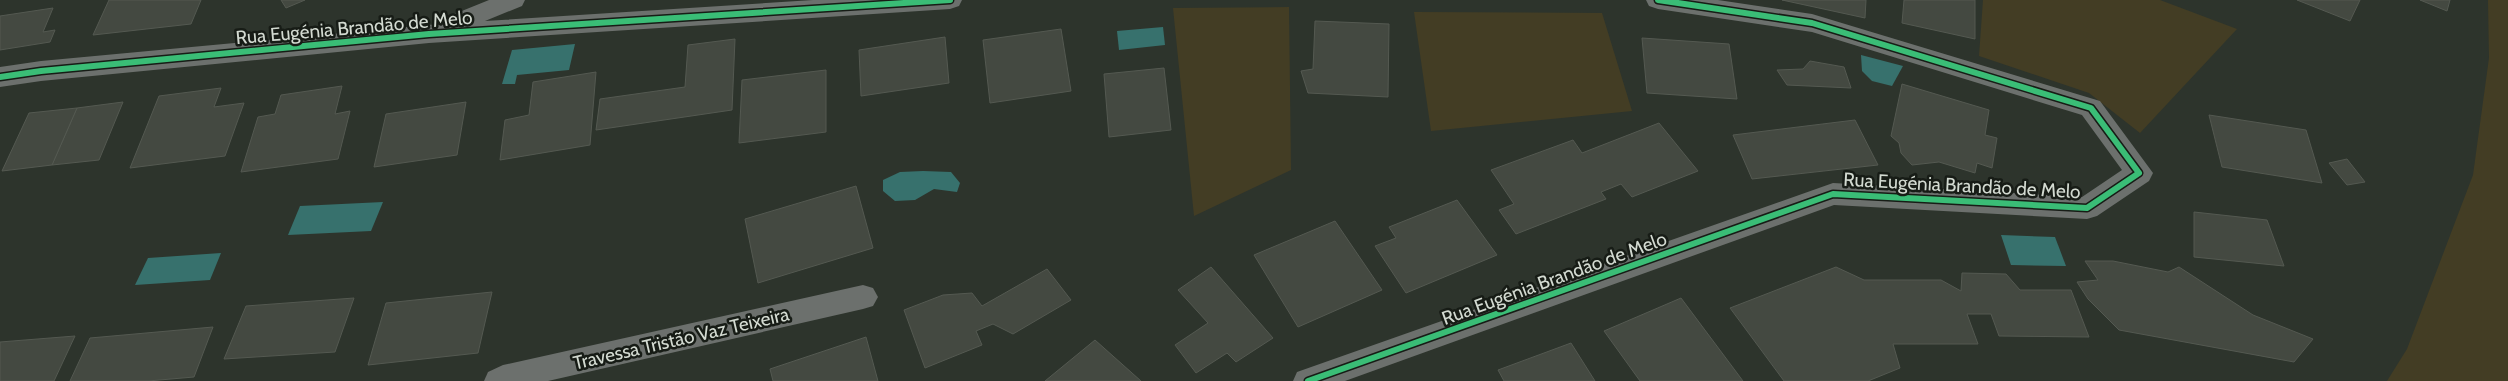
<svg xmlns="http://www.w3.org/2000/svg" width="2508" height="381" font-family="Cabin,sans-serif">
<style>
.green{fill:#433d24}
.water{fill:#37716d}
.building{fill:#444941;stroke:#545951}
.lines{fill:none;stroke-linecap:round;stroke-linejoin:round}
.minor{fill:#6c706d;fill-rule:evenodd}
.cycleway-casing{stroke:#171c16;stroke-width:9}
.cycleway{stroke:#3abd76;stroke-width:6}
.labels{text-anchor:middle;stroke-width:5;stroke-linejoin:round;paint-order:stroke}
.street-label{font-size:19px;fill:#d3dad1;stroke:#171c16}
</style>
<rect width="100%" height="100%" fill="#2d342c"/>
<g class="green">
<polygon points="1983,0 2160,0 2237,29 2140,133 2089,93 1979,56"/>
<polygon points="2488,0 2508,0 2508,381 2387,381 2407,349 2473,175 2489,58"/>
<polygon points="1289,7 1291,170 1194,216 1173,8"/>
<polygon points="1414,12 1602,13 1632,111 1431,131"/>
</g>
<g class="water">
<polygon points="1163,27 1165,45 1119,50 1117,31"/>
<polygon points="575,44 569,70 517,75 515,84 502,84 512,50"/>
<polygon points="1861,55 1903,66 1892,86 1872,81 1862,71"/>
<polygon points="923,171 951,172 960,183 957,192 934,189 915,200 895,201 883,191 883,180 900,172"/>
<polygon points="383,202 371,231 288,235 300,206"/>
<polygon points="2001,235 2055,237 2066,266 2011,265"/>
<polygon points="221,253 210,280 135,285 148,258"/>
</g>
<g class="building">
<polygon points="109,0 201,0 191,24 93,35"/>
<polygon points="281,0 305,0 286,8"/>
<polygon points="1782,0 1866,0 1865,18"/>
<polygon points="1904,0 1975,0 1975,39 1902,23"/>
<polygon points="2297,0 2360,0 2350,21"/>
<polygon points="2420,0 2450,0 2447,11"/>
<polygon points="53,8 43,32 55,30 50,42 0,50 0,16"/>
<polygon points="1315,21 1389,24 1388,97 1308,93 1301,71 1313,69"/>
<polygon points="1061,29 1071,91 990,103 983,40"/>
<polygon points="945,37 949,83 861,96 859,50"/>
<polygon points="1642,38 1729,44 1737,99 1647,93"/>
<polygon points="735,39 732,110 596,130 600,99 685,87 688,45"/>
<polygon points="1810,61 1844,67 1851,88 1787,85 1777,70 1803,69"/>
<polygon points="1164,68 1171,130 1109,137 1104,74"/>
<polygon points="826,70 826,132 739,143 742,80"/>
<polygon points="596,72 590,145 500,160 505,120 529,115 533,82"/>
<polygon points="1902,84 1989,110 1985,135 1997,138 1992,168 1977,163 1975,173 1939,162 1912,165 1901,153 1899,143 1891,136"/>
<polygon points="342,86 335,114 350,111 338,159 241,172 258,117 275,114 281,95"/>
<polygon points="221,88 214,107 244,103 225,156 130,168 159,96"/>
<polygon points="123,102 99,160 52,165 77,108"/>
<polygon points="466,102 457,155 374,167 386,114"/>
<polygon points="77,108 52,165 2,171 29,113"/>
<polygon points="2209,115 2306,130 2322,183 2222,167"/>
<polygon points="1855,120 1878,165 1752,179 1733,135"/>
<polygon points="1659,123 1698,171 1632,197 1621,184 1601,192 1606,199 1516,234 1499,210 1514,204 1491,170 1573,140 1582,153"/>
<polygon points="2347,159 2365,182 2347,185 2329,163"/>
<polygon points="856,186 873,248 758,283 745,219"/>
<polygon points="1457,200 1497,255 1406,293 1375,246 1396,238 1389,227"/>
<polygon points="2194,212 2267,220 2284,266 2194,257"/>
<polygon points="1335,221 1382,290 1298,327 1254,255"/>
<polygon points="2085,261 2113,261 2168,272 2179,267 2253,315 2313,339 2294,362 2119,330 2088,299 2077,282 2098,280"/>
<polygon points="1211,267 1273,338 1236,362 1227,353 1196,373 1175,345 1208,323 1178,290"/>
<polygon points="1836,267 1864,280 1941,280 1961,291 1962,273 2006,274 2020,290 2071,290 2089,337 1999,336 1991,314 1967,314 1978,344 1893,344 1900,368 1868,381 1784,381 1730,308"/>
<polygon points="1047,269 1071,300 1013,334 993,324 976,331 982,345 925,368 904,310 943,295 972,293 982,306"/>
<polygon points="492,292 478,353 368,365 386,303"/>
<polygon points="354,298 335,352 224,359 246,306"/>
<polygon points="1681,298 1743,381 1640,381 1604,331"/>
<polygon points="213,327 194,377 148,381 70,381 90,338"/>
<polygon points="75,336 54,381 0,381 0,342"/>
<polygon points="866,337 878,381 773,381 770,369"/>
<polygon points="1095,340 1141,381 1045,381"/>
<polygon points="1571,343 1595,381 1504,381 1498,370"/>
</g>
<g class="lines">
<g class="minor">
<polygon points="489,0 525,0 522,6 485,21 813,0 962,0 959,6 950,9 429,43 41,81 0,87 0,67 41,61 439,24 442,19"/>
<polygon points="1646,0 1718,0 1812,14 2100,101 2153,173 2149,181 2097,216 2087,219 1834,205 1345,381 1293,381 1297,372 1833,183 2082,197 2122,170 2082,115 1812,32 1658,9 1649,6"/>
<polygon points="863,285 873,288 878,297 873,306 863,309 548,381 484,381 488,372 503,365"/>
</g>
<defs>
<g id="cycleway">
<polyline points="0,77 41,71 429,34 950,0"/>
<polyline points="1308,381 1833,194 2087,208 2139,173 2091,108 1812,23 1658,0"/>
</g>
</defs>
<use href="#cycleway" class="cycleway-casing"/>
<use href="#cycleway" class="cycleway"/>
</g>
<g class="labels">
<g class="street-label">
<text transform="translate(354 27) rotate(-5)" y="7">Rua Eugénia Brandão de Melo</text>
<text transform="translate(1962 185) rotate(3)" y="7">Rua Eugénia Brandão de Melo</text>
<text transform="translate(1554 278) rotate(-20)" y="7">Rua Eugénia Brandão de Melo</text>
<text transform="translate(681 338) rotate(-13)" y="7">Travessa Tristão Vaz Teixeira</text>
</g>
</g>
</svg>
